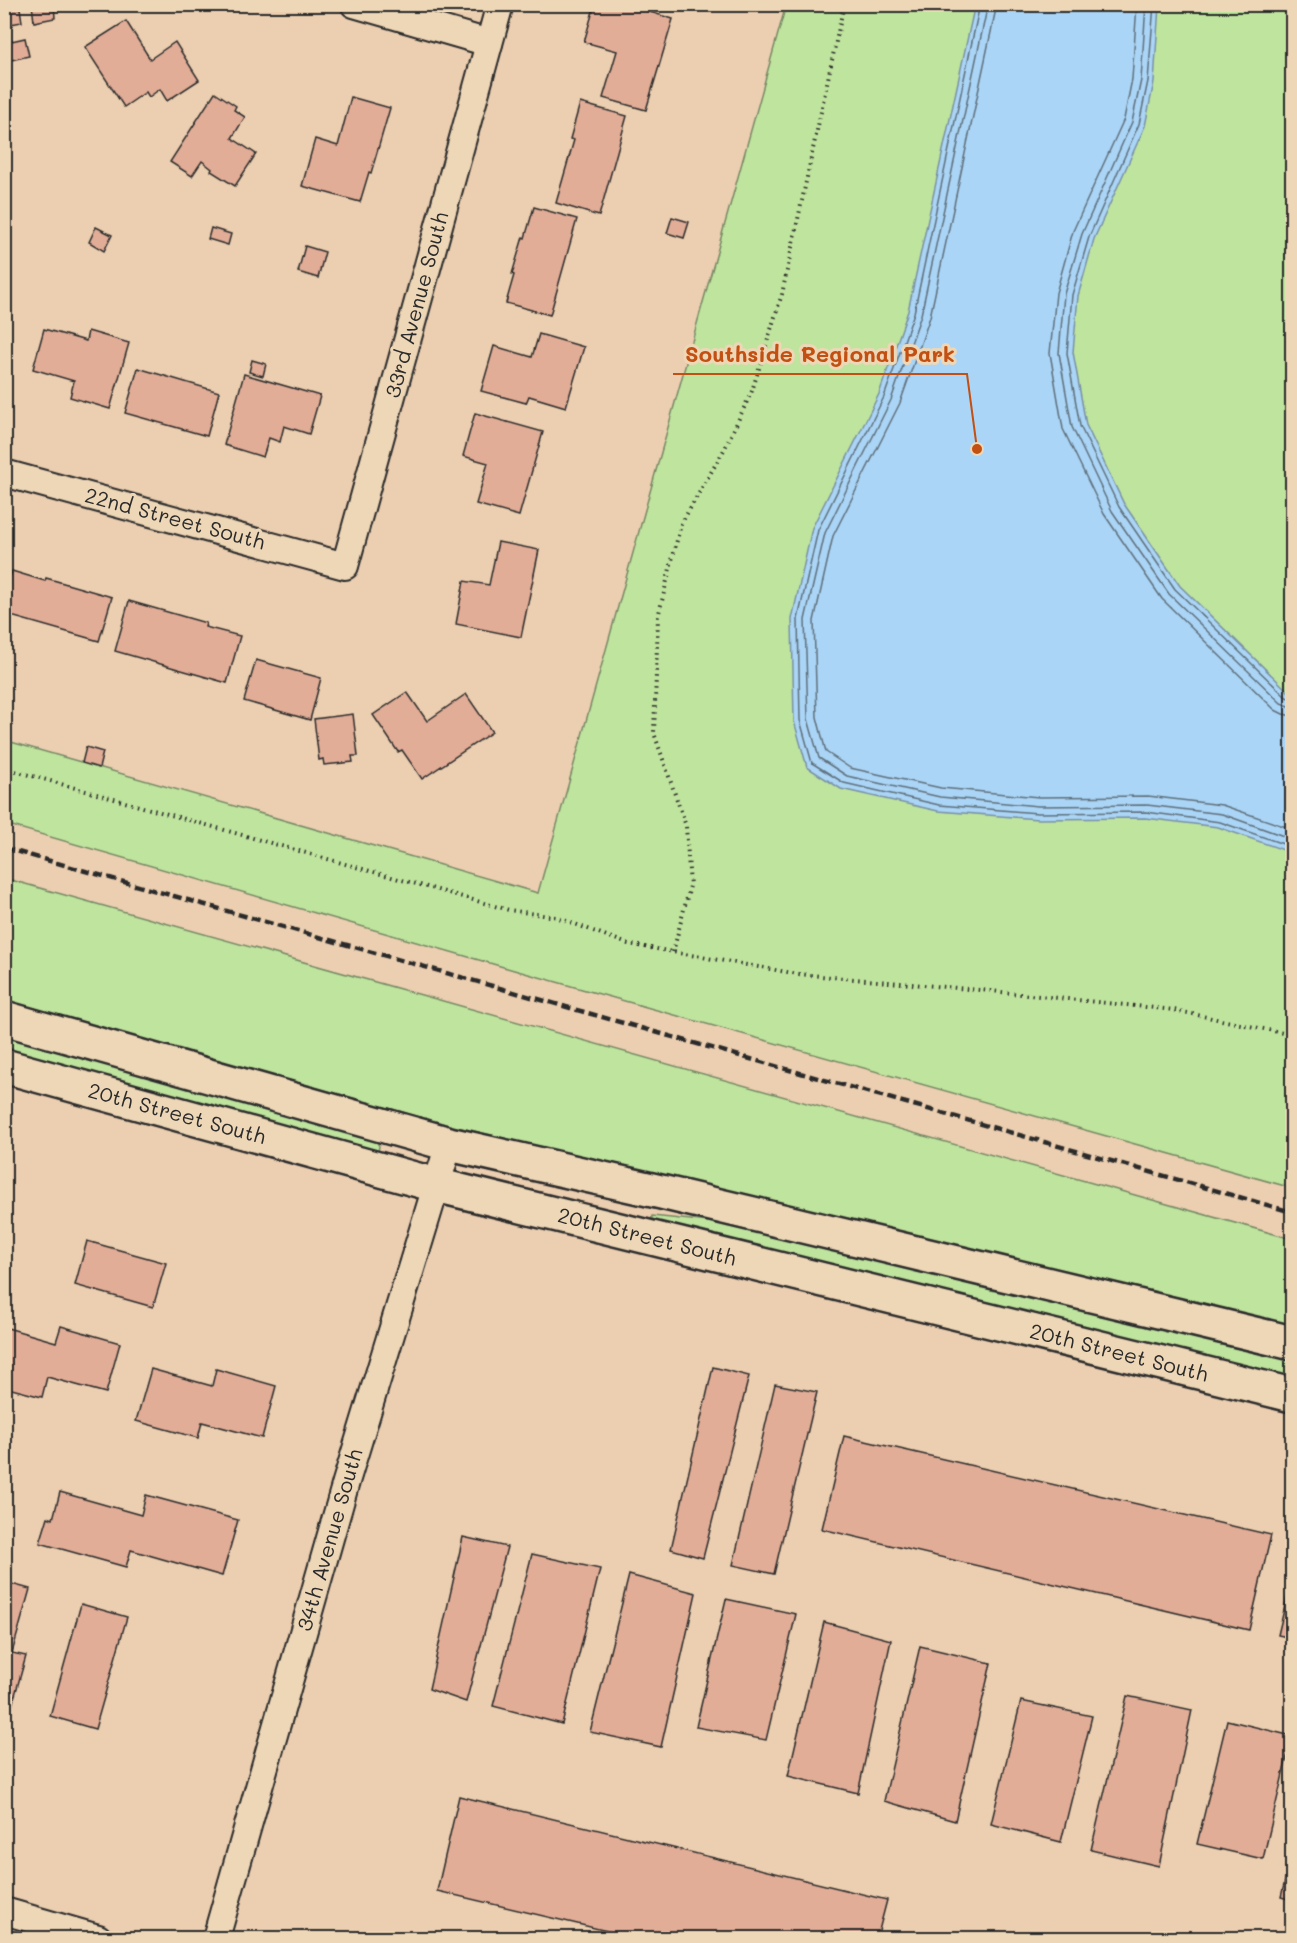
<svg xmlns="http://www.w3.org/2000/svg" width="1297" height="1943" font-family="Mali,sans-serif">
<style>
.green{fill:#bfe49e;stroke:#758864;stroke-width:1.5}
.water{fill:#abd5f6;stroke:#7891a5;stroke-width:1.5}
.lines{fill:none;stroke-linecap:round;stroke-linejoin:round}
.shore{stroke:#5e6f7c;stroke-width:1.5}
.building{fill:#e2ad97;stroke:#2b2b2b;stroke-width:1.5}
.minor-casing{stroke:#2b2b2b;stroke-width:30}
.tertiary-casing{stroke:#2b2b2b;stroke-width:38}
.path{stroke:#2b2b2b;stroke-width:4;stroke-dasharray:1.5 4.5;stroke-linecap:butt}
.minor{stroke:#eed7b7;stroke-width:26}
.tertiary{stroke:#eed7b7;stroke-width:33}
.rail{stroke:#2b2b2b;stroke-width:4.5;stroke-dasharray:9 4.5;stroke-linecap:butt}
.labels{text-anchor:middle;stroke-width:6;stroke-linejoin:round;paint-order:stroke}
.street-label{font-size:21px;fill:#2b2b2b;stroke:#eed7b7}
.leader{fill:none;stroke:#c25012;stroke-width:2}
.callout-dot{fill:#c25012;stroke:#eed7b7;stroke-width:2}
.callout-label{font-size:22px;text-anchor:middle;font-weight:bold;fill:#c25012;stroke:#eed7b7;stroke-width:6;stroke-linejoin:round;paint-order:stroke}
</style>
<rect width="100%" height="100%" fill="#eccfb1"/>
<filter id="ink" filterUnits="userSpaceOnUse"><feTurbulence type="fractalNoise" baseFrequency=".0167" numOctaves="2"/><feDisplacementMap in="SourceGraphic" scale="12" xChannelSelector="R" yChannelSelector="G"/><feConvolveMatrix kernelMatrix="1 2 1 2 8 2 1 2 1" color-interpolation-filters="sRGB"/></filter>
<g filter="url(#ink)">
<g class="green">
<polygon points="786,5 1292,5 1292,1188 514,970 5,824 4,740 538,893"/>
<polygon points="4,878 1292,1239 1292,1327 449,1125 5,1001"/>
<polygon points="4,1029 374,1136 379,1146 378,1152 5,1054"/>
<polygon points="652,1216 758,1227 1292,1356 1292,1379 651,1226"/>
</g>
<polygon class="water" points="975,4 1159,5 1154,82 1145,126 1094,239 1078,296 1073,352 1086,425 1124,504 1180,586 1292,695 1292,853 1218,827 1145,818 1038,819 938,811 841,789 807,767 794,721 792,619 812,528 879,394 908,311"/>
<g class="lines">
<g class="shore">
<polyline points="980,4 914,313 884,397 818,530 798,619 800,720 812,763 844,783 939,805 1038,813 1146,812 1220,822 1292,847"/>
<polyline points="988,4 921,315 891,400 825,533 805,620 808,719 819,758 847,776 940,797 1038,806 1147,805 1222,814 1292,839"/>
<polyline points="997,4 930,317 900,403 833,536 814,621 817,717 826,752 850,768 941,788 1039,797 1148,796 1222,805 1292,829"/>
<polyline points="1137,4 1132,79 1124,119 1073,231 1056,293 1050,353 1063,429 1104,514 1162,599 1275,710 1283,714 1292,716"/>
<polyline points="1146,4 1141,80 1132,122 1082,234 1064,294 1059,353 1072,427 1112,511 1169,594 1281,703 1292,707"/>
<polyline points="1154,4 1148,81 1139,124 1089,237 1072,295 1067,353 1080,426 1119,507 1175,589 1286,697 1292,699"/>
</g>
</g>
<g class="building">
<polygon points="32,4 54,4 55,18 34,22"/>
<polygon points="595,4 624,4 673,19 646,110 603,98 617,51 584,42"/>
<polygon points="20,8 22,22 5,25 4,10"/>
<polygon points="126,21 150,59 175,42 199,80 167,101 160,89 149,97 146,92 124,107 85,47"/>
<polygon points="25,38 29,56 11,60 7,42"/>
<polygon points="215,92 236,106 234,110 245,117 232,138 256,154 235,186 211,171 212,169 202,161 192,176 170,162"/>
<polygon points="351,97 390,108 371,173 369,172 360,202 302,186 315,139 338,146"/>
<polygon points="580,103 627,116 599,216 556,203 574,140 570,139"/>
<polygon points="534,207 577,219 550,315 506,303 514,275 512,274 523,237 525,238"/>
<polygon points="672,217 689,222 684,238 667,233"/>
<polygon points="96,227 112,235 104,251 89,242"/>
<polygon points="211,228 231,234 228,245 208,239"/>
<polygon points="305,246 325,252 318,278 298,272"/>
<polygon points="44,329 86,341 88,331 129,343 110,409 70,397 74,381 33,369"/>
<polygon points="539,334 584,347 566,407 529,396 526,403 481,391 494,346 532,357"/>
<polygon points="252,360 266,364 263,376 249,372"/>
<polygon points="138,368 219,392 207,436 125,413"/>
<polygon points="244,374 320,396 309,434 284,426 280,442 269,438 263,457 224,445"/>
<polygon points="475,413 543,432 519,516 476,504 488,463 463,456"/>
<polygon points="498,542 539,550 521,637 456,624 464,581 489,585"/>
<polygon points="12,571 45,581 46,578 112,597 99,641 4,614 4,596"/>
<polygon points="129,601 206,623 205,627 240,636 227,683 115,651"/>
<polygon points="256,660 321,678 310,720 244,701"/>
<polygon points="407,692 427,721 466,694 492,732 422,779 402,750 398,752 373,715"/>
<polygon points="353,714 358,756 352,756 353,762 324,765 323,759 319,760 314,719"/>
<polygon points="86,747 103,752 99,768 82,763"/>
<polygon points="87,1241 166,1263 153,1307 75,1285"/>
<polygon points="61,1326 120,1343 106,1393 47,1377 42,1397 4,1387 4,1327 56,1342"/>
<polygon points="713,1367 749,1376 703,1558 671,1549"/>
<polygon points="151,1369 212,1386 216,1369 276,1386 262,1438 202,1422 198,1438 136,1421"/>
<polygon points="775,1384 817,1392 774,1574 733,1565"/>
<polygon points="844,1436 1271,1535 1249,1630 822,1529"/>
<polygon points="60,1492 141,1515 146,1495 238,1520 222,1576 131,1550 126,1567 40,1543 48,1517 53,1519"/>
<polygon points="463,1537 507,1547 466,1702 429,1689"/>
<polygon points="532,1554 600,1569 562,1724 493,1706"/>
<polygon points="629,1575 696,1593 661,1747 590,1732"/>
<polygon points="1292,1576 1292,1638 1278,1635"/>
<polygon points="4,1582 30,1589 12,1653 26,1656 4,1734"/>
<polygon points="726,1599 796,1614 766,1740 696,1727"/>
<polygon points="81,1604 127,1617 95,1729 50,1716"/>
<polygon points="824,1622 891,1640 858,1793 788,1776"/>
<polygon points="920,1646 991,1663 955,1821 884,1801"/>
<polygon points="1127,1696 1192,1710 1159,1866 1091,1850"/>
<polygon points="1021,1701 1092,1716 1061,1842 991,1824"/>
<polygon points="1227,1720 1292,1736 1263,1859 1197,1844"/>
<polygon points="459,1796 887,1900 877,1938 637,1938 437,1891"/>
<polygon points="1292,1852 1292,1900 1281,1897"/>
<polygon points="1023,1932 1051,1938 1022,1938"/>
</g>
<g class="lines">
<defs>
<g id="minor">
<polyline points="354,4 489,43"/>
<polyline points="4,473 345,566 500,4"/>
<polyline points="4,1911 98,1938"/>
<polyline points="216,1938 346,1482 449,1144"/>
</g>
<g id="tertiary">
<polyline points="4,1018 449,1144 661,1192 1292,1343"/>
<polyline points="4,1066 436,1185 1292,1395"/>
</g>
</defs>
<use href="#minor" class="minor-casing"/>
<use href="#tertiary" class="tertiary-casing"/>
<g class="path">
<polyline points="4,768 509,910 556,917 628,944 798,974 991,991 1174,1010 1292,1035"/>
<polyline points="673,952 690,886 686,826 654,733 658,617 681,524 724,450 752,391 782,294 844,4"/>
</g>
<use href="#minor" class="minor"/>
<use href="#tertiary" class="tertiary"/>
<polyline class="rail" points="4,848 1292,1212"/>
</g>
</g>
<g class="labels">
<g class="street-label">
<text transform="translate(417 305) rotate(-75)" y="7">33rd Avenue South</text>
<text transform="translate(175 519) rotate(15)" y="7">22nd Street South</text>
<text transform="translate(177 1114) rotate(15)" y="7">20th Street South</text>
<text transform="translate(647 1237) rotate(14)" y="7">20th Street South</text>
<text transform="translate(1119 1353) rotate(14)" y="7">20th Street South</text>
<text transform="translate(330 1540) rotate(-74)" y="7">34th Avenue South</text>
</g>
</g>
<path class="leader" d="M977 449L967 374H673"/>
<circle class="callout-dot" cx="977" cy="449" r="6"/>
<g class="callout-label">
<text x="820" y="362">Southside Regional Park</text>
</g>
<rect width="1297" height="1943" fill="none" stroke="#eed7b7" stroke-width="24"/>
<rect x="12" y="12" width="1273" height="1919" fill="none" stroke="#2b2b2b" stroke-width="2" filter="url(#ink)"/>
</svg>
